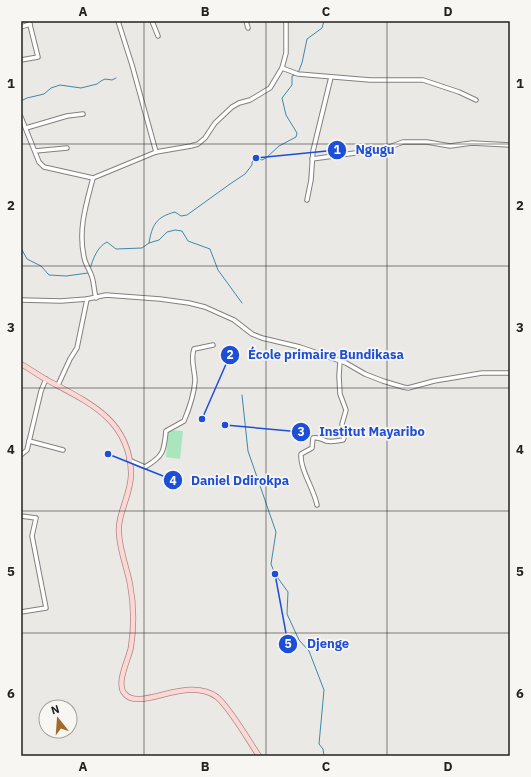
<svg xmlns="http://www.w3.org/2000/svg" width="531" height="777" font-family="'IBM Plex Sans',sans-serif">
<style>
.green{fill:#a9e5bd}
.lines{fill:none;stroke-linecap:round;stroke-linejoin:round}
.stream{stroke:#3e88a9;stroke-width:1}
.minor-casing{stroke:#82817d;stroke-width:5.5}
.major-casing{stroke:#ad8785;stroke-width:6}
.minor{stroke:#fff;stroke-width:3.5}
.major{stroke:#fbd8d6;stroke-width:4.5}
.grid{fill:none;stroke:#222220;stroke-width:1;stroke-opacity:0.55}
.leader{fill:none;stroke:#1d4ed8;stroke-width:1.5}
.callout-dot{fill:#1d4ed8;stroke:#f8f6f2;stroke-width:1.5}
.mark-label{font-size:12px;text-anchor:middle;font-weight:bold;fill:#fff}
.callout-label{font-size:13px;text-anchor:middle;font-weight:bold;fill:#1d4ed8;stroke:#f8f6f2;stroke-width:3.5;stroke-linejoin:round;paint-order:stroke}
.neatline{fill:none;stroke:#222220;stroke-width:1.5}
.grid-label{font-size:13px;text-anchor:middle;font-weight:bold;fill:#222220}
</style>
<rect width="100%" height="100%" fill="#eae9e5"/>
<polygon class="green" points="168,430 183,431 180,459 166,457"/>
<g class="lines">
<g class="stream">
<polyline points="298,73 302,63 307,39 322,28 324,21"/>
<polyline points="21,101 27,98 44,94 51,88 60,85 81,88 97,84 101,81 105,79 112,80 116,78"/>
<path d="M149 243C152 225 156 217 175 212L181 216 187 215 230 184 245 174 252 165V162L256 158 262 160 266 158 279 146 296 137 297 133 286 115 282 98 292 85V76L295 75"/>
<polyline points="21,248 27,259 41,266 49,275 66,276 88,273"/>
<path d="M90 269C93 259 97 247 107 242L116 249 142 248 149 243 159 240 167 232 175 230 182 231 188 241 210 249 218 270 242 303"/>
<polyline points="242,395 248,451 276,532 271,564 275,574 288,592 287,614 299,640 309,651 324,690 319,744 323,749 324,756"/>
</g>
<defs>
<g id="minor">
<polyline points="118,21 132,65 156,152"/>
<polyline points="152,21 158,36"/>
<polyline points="246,21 248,28"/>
<polyline points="21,27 30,24"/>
<polyline points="21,60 38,57 29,21"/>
<polyline points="282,68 298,74 370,80 423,80 459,92 476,100"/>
<polyline points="21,117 39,162 44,167 93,178 156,152 191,146 198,144 205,138 215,123 232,107 239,103 250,100 270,88 282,68 286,53 286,21"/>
<polyline points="26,128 67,116 83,114"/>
<polyline points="35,151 67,148"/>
<polyline points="312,159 384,149 403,142 427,142 450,146 472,143 510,145"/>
<path d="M93 178C86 205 78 229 84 257 85 264 90 270 92 277 94 283 94 291 96 298"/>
<polyline points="307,200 311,180 313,151 331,77"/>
<polyline points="21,300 61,301 87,299 106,295 160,299 189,303 205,307 234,320 252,334 262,338 300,347 346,363 365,374 383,381 403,387 408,388 434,381 482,373 510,373"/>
<polyline points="58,385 70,359 77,348 87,299"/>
<polyline points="29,441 63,450"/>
<polyline points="21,455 27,450 41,391 46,379"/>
<path d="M129 460 145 467C164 456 164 451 166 431L184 421C189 409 194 395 195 381 195 370 190 360 194 349L213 345"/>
<path d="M317 505C314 489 300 470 301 454L312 448 313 438C319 437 321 439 326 441 331 442 338 441 343 440L344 438 342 424 346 410 340 394 339 376 340 361"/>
<polyline points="21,516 36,518 32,536 46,608 21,612"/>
</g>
<path id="major" d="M21 364C30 369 38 375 47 380 88 402 129 419 131 472 132 494 117 513 119 534 120 551 127 568 130 584 134 605 134 627 131 647 129 659 115 684 125 694 140 712 187 675 217 697 230 708 249 741 259 756"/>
</defs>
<use href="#minor" class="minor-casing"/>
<use href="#major" class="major-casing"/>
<use href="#minor" class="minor"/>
<use href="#major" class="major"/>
</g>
<path class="grid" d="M144 21V756M266 21V756M387 21V756M21 144H510M21 266H510M21 388H510M21 511H510M21 633H510"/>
<path class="leader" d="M256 158L337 150M202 419L230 355M225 425L301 432M108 454L173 480M275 574L288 644"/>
<g class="callout-dot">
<circle cx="256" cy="158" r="4"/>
<circle cx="202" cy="419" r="4"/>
<circle cx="225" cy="425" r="4"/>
<circle cx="108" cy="454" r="4"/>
<circle cx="275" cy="574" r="4"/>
<circle cx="337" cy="150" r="10"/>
<circle cx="230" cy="355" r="10"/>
<circle cx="301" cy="432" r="10"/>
<circle cx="173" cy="480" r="10"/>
<circle cx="288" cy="644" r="10"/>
</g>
<g class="mark-label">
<text x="337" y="154">1</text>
<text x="230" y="359">2</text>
<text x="301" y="436">3</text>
<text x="173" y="485">4</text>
<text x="288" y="648">5</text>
</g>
<g class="callout-label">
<text x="375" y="154">Ngugu</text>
<text x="326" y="359">École primaire Bundikasa</text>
<text x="372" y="436">Institut Mayaribo</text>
<text x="240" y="485">Daniel Ddirokpa</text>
<text x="328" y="648">Djenge</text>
</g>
<rect width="531" height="777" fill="none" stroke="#f8f6f2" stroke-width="44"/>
<g transform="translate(58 719) rotate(343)"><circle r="19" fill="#f8f6f2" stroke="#a2a19e"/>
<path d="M0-3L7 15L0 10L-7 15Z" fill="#a36928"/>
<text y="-6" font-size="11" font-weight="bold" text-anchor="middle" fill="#222220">N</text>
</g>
<rect x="22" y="22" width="487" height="733" class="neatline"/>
<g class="grid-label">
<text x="83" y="16">A</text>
<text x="205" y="16">B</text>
<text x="326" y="16">C</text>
<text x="448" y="16">D</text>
<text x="11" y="88">1</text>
<text x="520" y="88">1</text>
<text x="11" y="210">2</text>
<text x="520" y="210">2</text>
<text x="11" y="332">3</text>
<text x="520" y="332">3</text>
<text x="11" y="454">4</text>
<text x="520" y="454">4</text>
<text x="11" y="576">5</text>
<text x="520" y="576">5</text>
<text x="11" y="698">6</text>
<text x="520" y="698">6</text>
<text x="83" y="771">A</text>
<text x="205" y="771">B</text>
<text x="326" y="771">C</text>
<text x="448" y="771">D</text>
</g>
</svg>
